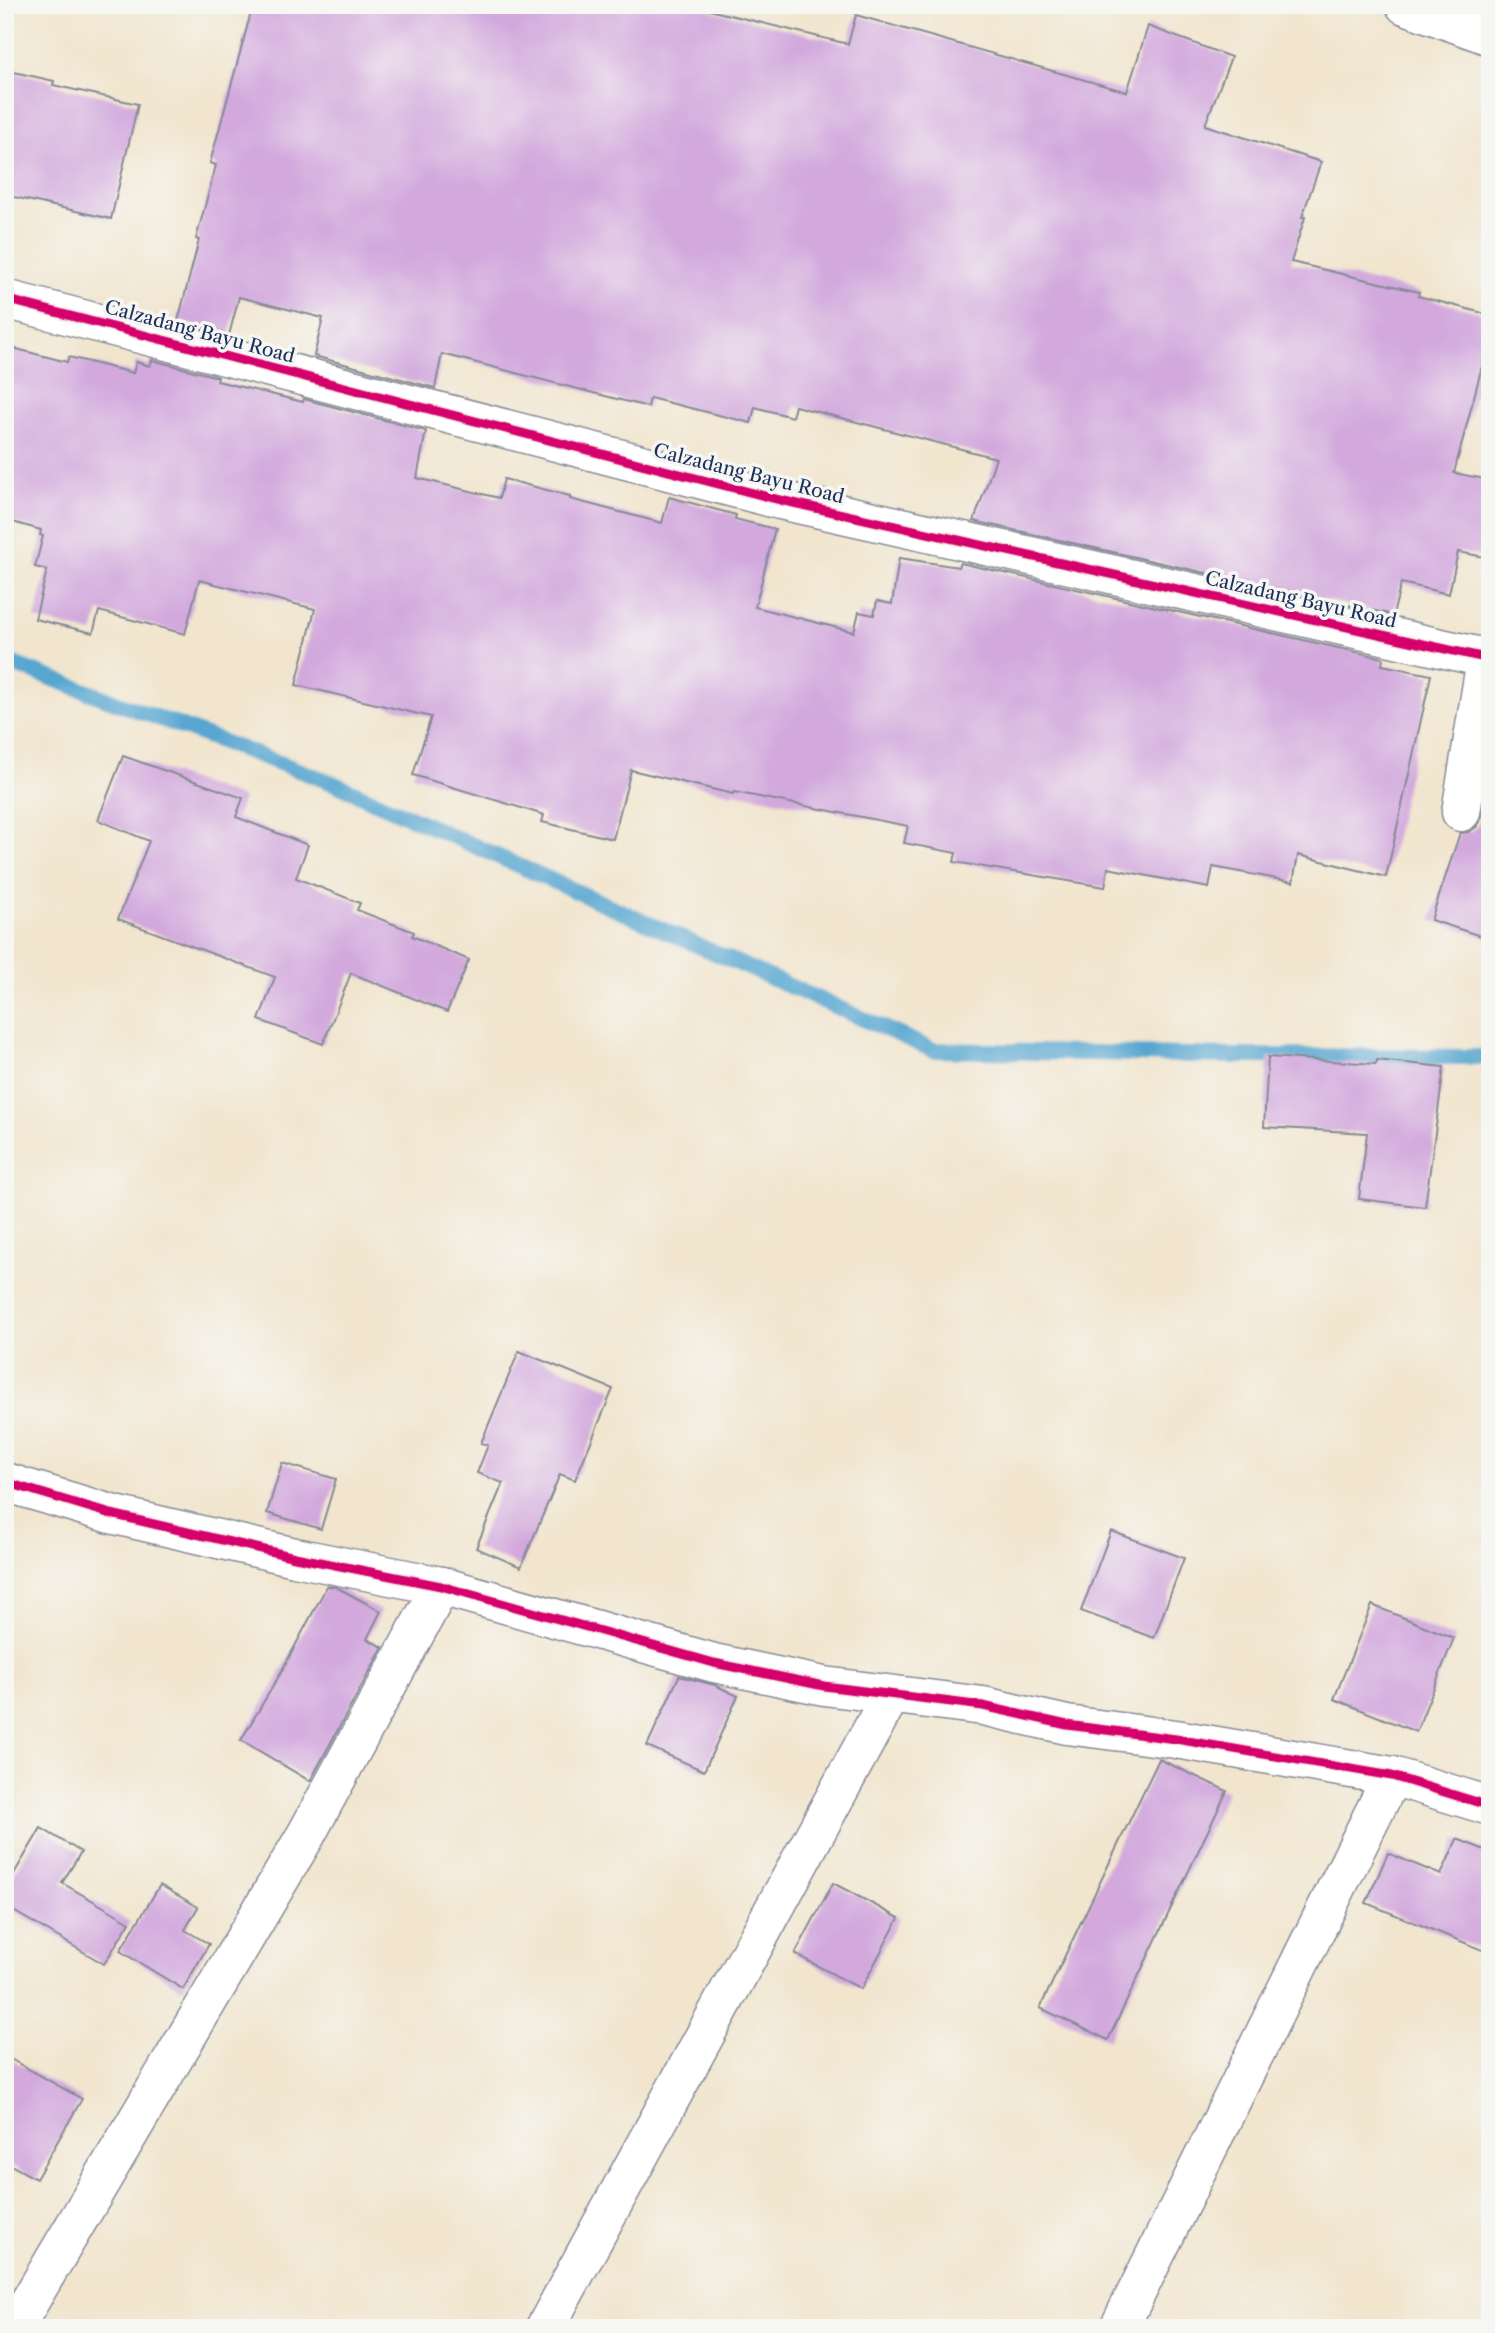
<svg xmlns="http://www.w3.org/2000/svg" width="1495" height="2333" font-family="'Libre Caslon Text',serif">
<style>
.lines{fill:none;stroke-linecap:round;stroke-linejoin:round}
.stream{stroke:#56a6d0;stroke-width:16}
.building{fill:#d2a8dd}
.minor-casing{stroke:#868a96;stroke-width:41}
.tertiary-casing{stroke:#868a96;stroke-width:41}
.minor{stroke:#fff;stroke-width:38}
.tertiary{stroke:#fff;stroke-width:38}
.cycleway-casing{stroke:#f6f6f2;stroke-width:13}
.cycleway{stroke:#d6006c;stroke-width:9}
.labels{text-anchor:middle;stroke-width:7;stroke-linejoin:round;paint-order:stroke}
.street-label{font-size:19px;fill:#1b2f5e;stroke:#f6f6f2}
</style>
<rect width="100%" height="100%" fill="#f6f6f2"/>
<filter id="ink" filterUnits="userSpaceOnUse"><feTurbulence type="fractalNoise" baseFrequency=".0143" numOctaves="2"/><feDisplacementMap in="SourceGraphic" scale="14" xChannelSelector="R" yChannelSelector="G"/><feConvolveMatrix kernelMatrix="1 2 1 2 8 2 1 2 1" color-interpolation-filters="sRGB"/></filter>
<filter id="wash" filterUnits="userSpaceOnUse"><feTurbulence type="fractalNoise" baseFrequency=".00686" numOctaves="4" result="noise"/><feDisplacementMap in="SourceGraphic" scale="28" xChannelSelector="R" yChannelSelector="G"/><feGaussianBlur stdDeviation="1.57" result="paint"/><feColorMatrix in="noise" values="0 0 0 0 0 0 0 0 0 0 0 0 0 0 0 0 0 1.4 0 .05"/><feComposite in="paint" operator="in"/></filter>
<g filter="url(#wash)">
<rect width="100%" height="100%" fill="#f1e5ce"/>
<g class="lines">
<polyline class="stream" points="5,661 333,783 933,1050 1236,1056 1490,1057"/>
</g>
<g id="blocks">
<g class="building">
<polygon points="253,5 689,5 848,44 856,15 1127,92 1148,26 1231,57 1205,125 1321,162 1302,217 1305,217 1291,262 1419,292 1418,296 1490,315 1490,336 1454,473 1490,480 1490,558 1458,552 1449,594 1401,583 1393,615 974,521 996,458 795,406 792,417 755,407 751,423 650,398 648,407 442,354 435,388 314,356 323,318 239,297 229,335 178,321 199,240 196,239 216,165 210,163"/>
<polygon points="5,70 54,81 53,85 138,104 111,219 5,195"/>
<polygon points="5,346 67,362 69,357 133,373 136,362 150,366 152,360 218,377 217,381 303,402 304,399 426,431 417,478 499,498 504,479 570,496 570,499 662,523 669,497 736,515 735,519 775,529 755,607 854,632 859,612 874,615 877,601 892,604 899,558 958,567 960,563 1383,658 1382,665 1431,675 1386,877 1298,855 1293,882 1213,867 1209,888 1108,868 1105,887 954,862 956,853 904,843 908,826 734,792 733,794 631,770 613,839 542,822 544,815 413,775 431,717 296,685 315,609 199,580 185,634 99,611 93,633 35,619 47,570 35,567 43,536 40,535 41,530 5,520"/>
<polygon points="123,756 243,798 236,817 308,845 296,878 360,903 357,910 414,932 412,936 469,960 447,1012 351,973 323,1044 259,1020 275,977 118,919 149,841 98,820"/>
<polygon points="1490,772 1490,939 1431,920 1460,833 1469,832 1477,826 1482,816"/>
<polygon points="1268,1057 1376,1064 1377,1060 1444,1067 1425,1207 1359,1199 1367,1133 1264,1127"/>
<polygon points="519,1351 613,1389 575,1480 560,1474 521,1567 476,1548 503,1483 477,1473 488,1445 481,1443"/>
<polygon points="282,1463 336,1479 321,1529 267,1513"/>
<polygon points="1111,1531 1184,1558 1154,1638 1081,1611"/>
<polygon points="327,1586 336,1587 381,1611 367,1639 383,1647 310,1781 241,1740 279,1676"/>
<polygon points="1372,1605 1454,1638 1416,1732 1334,1699"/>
<polygon points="679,1676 715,1685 738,1696 704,1771 647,1746"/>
<polygon points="1159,1759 1227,1791 1108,2040 1040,2008"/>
<polygon points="41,1828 81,1852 62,1883 130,1922 104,1964 5,1906 5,1889"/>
<polygon points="1457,1839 1490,1852 1490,1953 1366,1903 1388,1853 1441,1875"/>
<polygon points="833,1883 899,1918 861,1989 795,1954"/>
<polygon points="160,1885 198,1907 185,1930 209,1944 183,1989 120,1951"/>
<polygon points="5,2056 82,2099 36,2179 5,2162"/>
</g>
</g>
</g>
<g filter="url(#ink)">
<use href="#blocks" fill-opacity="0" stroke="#868a96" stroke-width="2"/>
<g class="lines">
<defs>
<g id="minor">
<polyline points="1405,5 1490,36"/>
<polyline points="1461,812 1486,659"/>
<polyline points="5,1482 111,1514 295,1557 441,1586 714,1663 824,1686 983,1706 1067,1725 1176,1739 1392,1776 1490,1806"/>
<polyline points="14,2328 306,1835 441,1586"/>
<polyline points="545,2328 891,1695"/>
<polyline points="1119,2328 1392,1776"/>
</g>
<polyline id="tertiary" points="5,299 780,500 1490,659"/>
</defs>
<use href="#minor" class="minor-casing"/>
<use href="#tertiary" class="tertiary-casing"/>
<use href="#minor" class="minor"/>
<use href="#tertiary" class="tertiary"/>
<defs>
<g id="cycleway">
<polyline points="5,299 780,500 1490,659"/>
<polyline points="5,1482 111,1514 295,1557 441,1586 714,1663 824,1686 983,1706 1067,1725 1176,1739 1392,1776 1490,1806"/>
</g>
</defs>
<use href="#cycleway" class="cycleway-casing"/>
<use href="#cycleway" class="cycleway"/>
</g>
</g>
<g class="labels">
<g class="street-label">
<text transform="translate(200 331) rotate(15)" y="7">Calzadang Bayu Road</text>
<text transform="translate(749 473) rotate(14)" y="7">Calzadang Bayu Road</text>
<text transform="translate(1301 599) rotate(13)" y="7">Calzadang Bayu Road</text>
</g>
</g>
<rect width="1495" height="2333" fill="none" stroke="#f6f6f2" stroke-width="28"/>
</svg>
